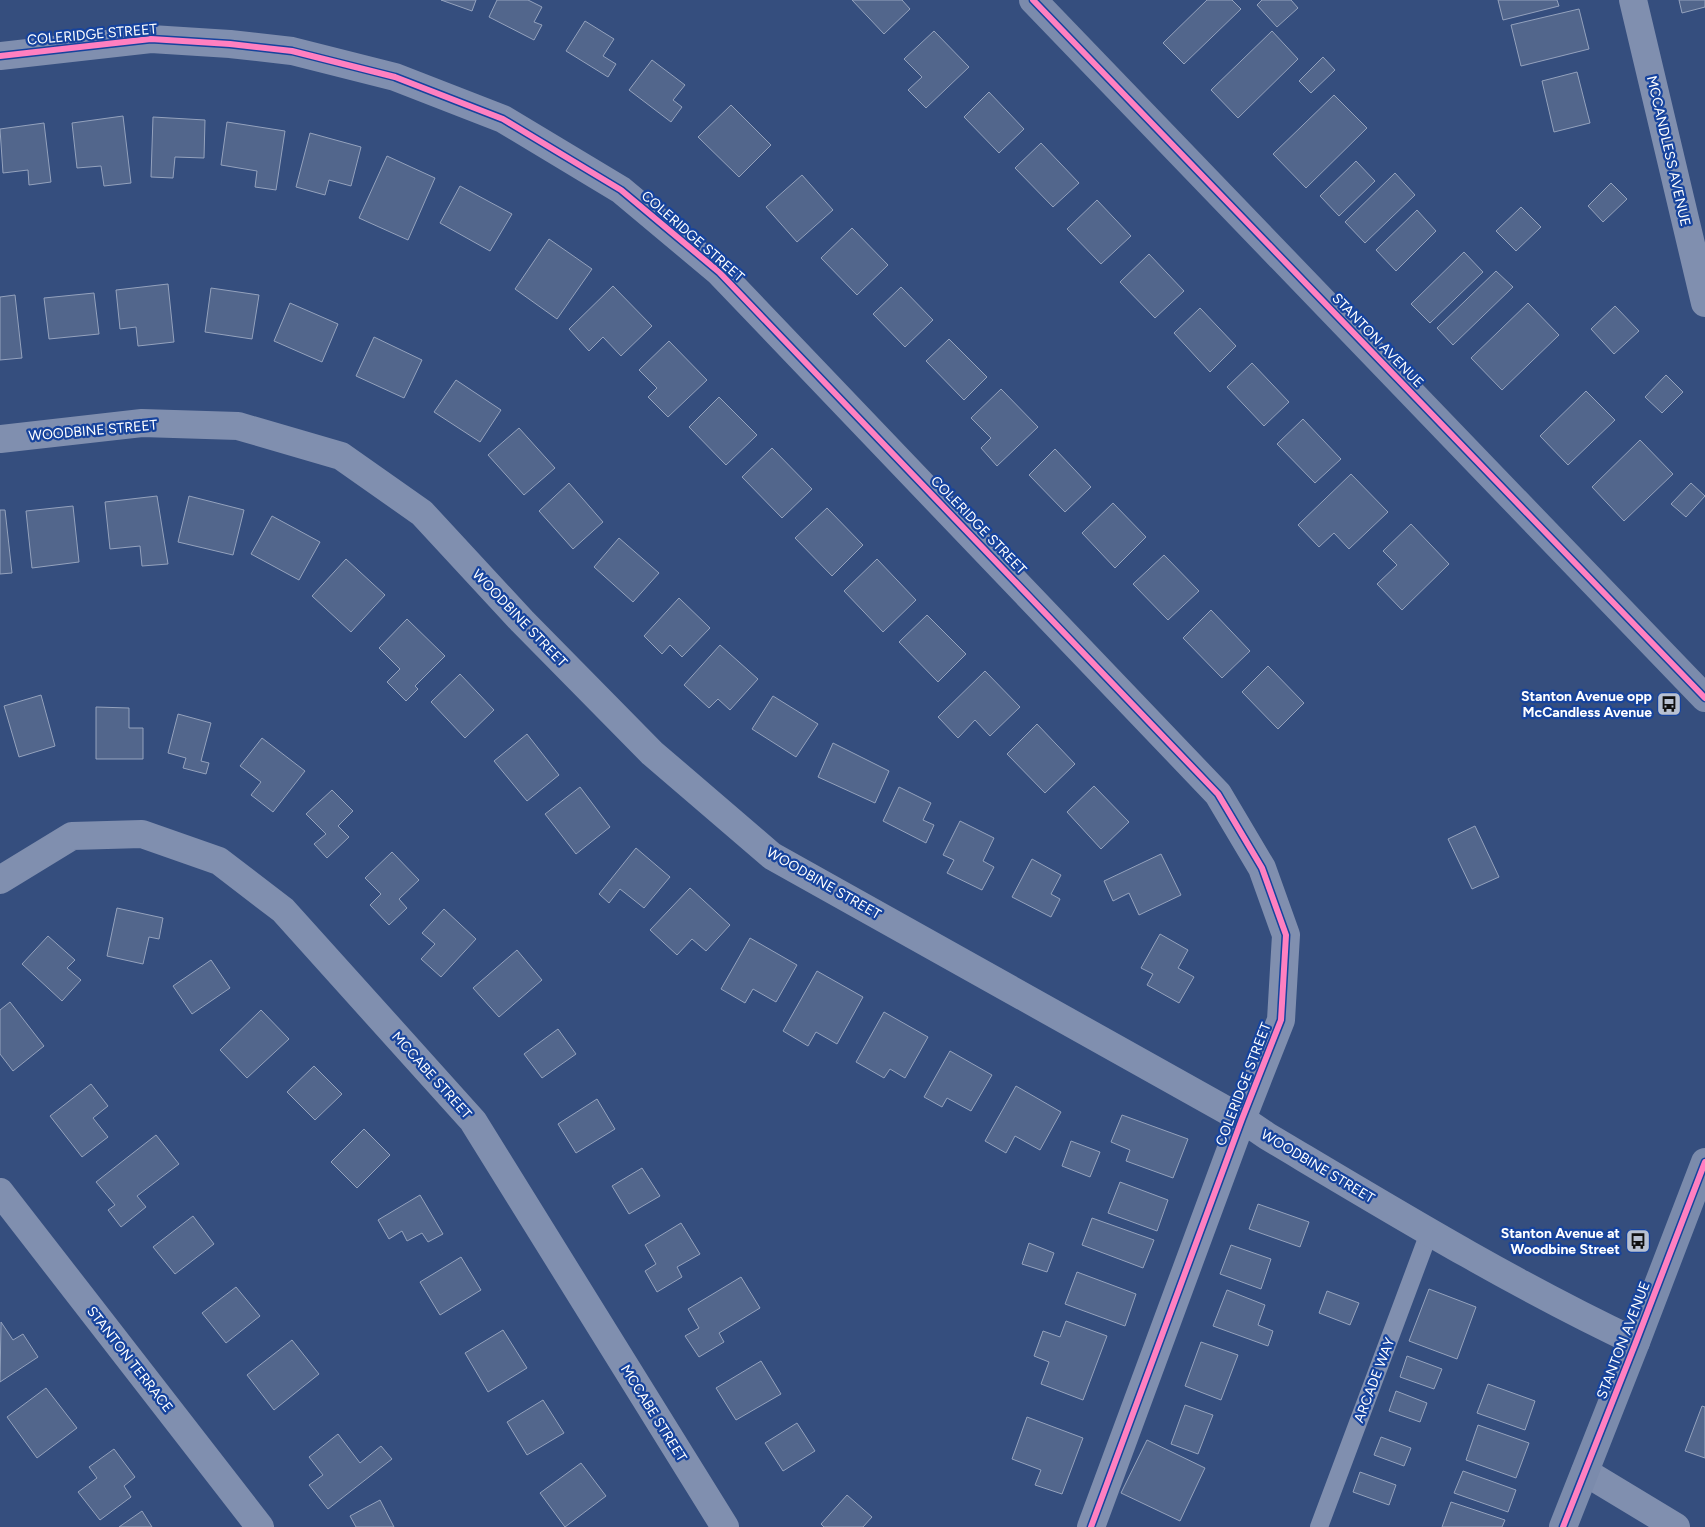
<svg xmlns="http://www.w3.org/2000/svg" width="1705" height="1527" font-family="Figtree,sans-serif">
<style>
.building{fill:#52668c;stroke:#94a2bd}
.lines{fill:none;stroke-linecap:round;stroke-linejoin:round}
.lane{stroke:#808faf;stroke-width:18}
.street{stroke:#808faf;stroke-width:28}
.secondary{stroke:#7b8bac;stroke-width:28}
.cycleway-casing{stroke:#16439d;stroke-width:9}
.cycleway{stroke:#ff80c0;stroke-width:6}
.labels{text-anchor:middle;stroke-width:4.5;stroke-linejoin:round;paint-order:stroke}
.street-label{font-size:14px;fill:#fff;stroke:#16439d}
.poi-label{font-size:14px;font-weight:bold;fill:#fff;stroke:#16439d;text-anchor:end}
</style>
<rect width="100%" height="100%" fill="#354e7e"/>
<g class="building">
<polygon points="441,0 476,0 472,11"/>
<polygon points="497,0 528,0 542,7 534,22 542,25 534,40 489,17"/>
<polygon points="852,0 902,0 910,9 884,34"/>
<polygon points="1207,0 1232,0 1241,9 1184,64 1163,43"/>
<polygon points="1262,0 1291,0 1298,8 1277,27 1257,5"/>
<polygon points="1498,0 1557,0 1559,6 1503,20"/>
<polygon points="1679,0 1705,0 1705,7 1682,13"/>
<polygon points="1579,9 1589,49 1521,66 1511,25"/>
<polygon points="585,21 614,39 603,56 616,64 608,77 566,51"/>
<polygon points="934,31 969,67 926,108 908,90 922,77 904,59"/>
<polygon points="1272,31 1298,59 1238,118 1211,90"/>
<polygon points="1323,57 1335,70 1311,93 1299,81"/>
<polygon points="652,60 685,85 673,100 682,107 671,122 629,90"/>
<polygon points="1577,72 1590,123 1554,132 1542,81"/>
<polygon points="989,92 1024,129 999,153 964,117"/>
<polygon points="1334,95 1367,128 1306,188 1273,154"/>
<polygon points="731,105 771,145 739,177 698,137"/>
<polygon points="123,116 131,183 104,186 101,166 77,168 72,123"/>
<polygon points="153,117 205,120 204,158 175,157 173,178 151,177"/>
<polygon points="227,122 285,131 276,190 255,187 257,171 221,165"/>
<polygon points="44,123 51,182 29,185 28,170 3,173 0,129"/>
<polygon points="310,133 361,147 351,186 329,180 325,195 296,187"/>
<polygon points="1041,143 1079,183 1053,207 1015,168"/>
<polygon points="387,156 435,178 408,240 359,218"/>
<polygon points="1356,161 1375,181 1339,216 1320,196"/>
<polygon points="1395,173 1415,195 1365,243 1345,222"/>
<polygon points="802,175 833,210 797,242 766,207"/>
<polygon points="1611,183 1627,199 1603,222 1588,206"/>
<polygon points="460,186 512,214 490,251 440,223"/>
<polygon points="1097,200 1131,236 1101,264 1067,229"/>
<polygon points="1521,207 1541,227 1516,251 1496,231"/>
<polygon points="1417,210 1436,231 1396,271 1376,250"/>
<polygon points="852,228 888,265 857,295 821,258"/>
<polygon points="549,239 592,269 557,319 515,289"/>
<polygon points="1464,252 1483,272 1430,323 1411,304"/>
<polygon points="1149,254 1184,291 1155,318 1120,282"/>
<polygon points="1496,271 1513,287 1453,345 1437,328"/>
<polygon points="168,284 174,342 138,346 136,327 120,329 116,290"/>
<polygon points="613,286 652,326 621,356 603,337 589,351 569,329"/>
<polygon points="901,287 933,320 905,347 873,314"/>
<polygon points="211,288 259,295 252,339 205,332"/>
<polygon points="94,293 99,334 49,339 44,298"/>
<polygon points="15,295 22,358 0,360 0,297"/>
<polygon points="290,303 338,324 322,362 274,341"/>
<polygon points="1528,303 1559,335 1502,390 1471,358"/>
<polygon points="1615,306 1639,331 1614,354 1591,329"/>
<polygon points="1200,308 1236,346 1210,372 1174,333"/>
<polygon points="374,337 422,360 404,398 356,376"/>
<polygon points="949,339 987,377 964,400 926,361"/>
<polygon points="669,341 707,380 668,417 648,397 657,388 639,370"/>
<polygon points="1252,363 1289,402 1264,426 1227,387"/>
<polygon points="1666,375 1683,392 1662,413 1645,397"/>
<polygon points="456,380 501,410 480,442 434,412"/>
<polygon points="1001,389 1038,427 997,466 981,448 991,438 971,418"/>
<polygon points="1586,391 1615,420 1568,465 1540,436"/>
<polygon points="719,397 757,435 726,465 689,427"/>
<polygon points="1303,419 1341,459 1315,483 1277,444"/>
<polygon points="519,428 555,468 524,495 488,455"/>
<polygon points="1640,440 1673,474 1624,521 1592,487"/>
<polygon points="772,448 812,489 782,518 742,477"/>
<polygon points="1055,449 1091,487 1065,512 1029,475"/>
<polygon points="1351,474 1388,512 1349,549 1334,533 1319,547 1298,525"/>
<polygon points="569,483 603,522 573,549 539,511"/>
<polygon points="1691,483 1705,496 1686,517 1671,504"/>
<polygon points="157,496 168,564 142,566 140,546 110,549 105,502"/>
<polygon points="189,496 244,510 233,555 178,542"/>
<polygon points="1113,503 1146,537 1115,568 1082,533"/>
<polygon points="73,506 79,562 32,568 26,511"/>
<polygon points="827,508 863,545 832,576 795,538"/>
<polygon points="0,510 5,510 12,573 0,574"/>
<polygon points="272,516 320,542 299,580 251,554"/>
<polygon points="1411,524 1449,564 1402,610 1377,584 1397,565 1383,551"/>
<polygon points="619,538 659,573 633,602 594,567"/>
<polygon points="1164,555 1199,591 1168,620 1133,584"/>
<polygon points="346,559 385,595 351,632 312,596"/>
<polygon points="877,559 916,600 883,632 844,591"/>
<polygon points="679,598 710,628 682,657 670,645 662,654 644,636"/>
<polygon points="1211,610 1250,651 1222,678 1183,638"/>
<polygon points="927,615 966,654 938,682 899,642"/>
<polygon points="407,619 445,656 415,686 418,689 406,701 387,682 400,669 379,648"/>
<polygon points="720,645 758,679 730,710 718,699 709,708 684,685"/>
<polygon points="1268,666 1304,703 1278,729 1242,692"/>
<polygon points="985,671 1020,707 990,736 975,720 958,738 938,717"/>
<polygon points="460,674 494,710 465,738 431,702"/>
<polygon points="41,695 55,746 19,757 4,706"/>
<polygon points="773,696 818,724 796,757 752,729"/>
<polygon points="96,707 129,708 129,728 143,728 143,759 96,759"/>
<polygon points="178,714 211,723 201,761 209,763 206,774 183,768 186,758 168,753"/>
<polygon points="1037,724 1075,764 1045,793 1007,754"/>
<polygon points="527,734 559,775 527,801 494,761"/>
<polygon points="262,738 305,771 273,812 251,795 261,782 240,766"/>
<polygon points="833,743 889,771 875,803 818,777"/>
<polygon points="1094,786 1129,822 1101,849 1067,812"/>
<polygon points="580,787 610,827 576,854 545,814"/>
<polygon points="899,787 931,803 923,820 934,825 926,843 883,821"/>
<polygon points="332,790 353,811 338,826 349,837 327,858 314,844 326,834 306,814"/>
<polygon points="960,821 994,838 983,861 994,867 982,890 947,873 954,860 943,855"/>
<polygon points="1475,826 1499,877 1472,889 1448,839"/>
<polygon points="636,848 670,877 644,908 620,889 609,903 599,894"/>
<polygon points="392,852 419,880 399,899 407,908 389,925 370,905 381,894 365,878"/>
<polygon points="1161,854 1181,895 1139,915 1129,893 1113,901 1104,881"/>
<polygon points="1032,859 1061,875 1051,894 1060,899 1051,917 1012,897"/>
<polygon points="690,888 730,925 706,951 692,939 677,955 650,930"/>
<polygon points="117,908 163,918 159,939 149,937 143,964 107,956"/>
<polygon points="444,909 476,939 441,977 421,959 435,944 422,933"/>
<polygon points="1160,934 1188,950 1178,968 1194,977 1179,1003 1147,985 1153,974 1141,968"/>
<polygon points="48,936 75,960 67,968 81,980 62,1001 22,964"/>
<polygon points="750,938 797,965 776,1002 753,989 745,1003 721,989"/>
<polygon points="517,950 542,980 499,1017 473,988"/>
<polygon points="211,960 230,988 192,1014 173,986"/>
<polygon points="817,971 863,997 837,1044 816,1032 808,1046 783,1031"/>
<polygon points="10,1002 44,1046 13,1071 0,1054 0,1010"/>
<polygon points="261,1010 289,1039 247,1078 220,1050"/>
<polygon points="884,1012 928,1037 905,1078 890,1069 884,1078 856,1062"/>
<polygon points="558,1029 576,1054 542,1078 524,1054"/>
<polygon points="950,1051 992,1075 971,1111 947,1098 942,1107 924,1097"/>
<polygon points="314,1066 342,1094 315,1120 287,1092"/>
<polygon points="91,1084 108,1106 93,1118 108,1137 82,1157 50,1116"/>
<polygon points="1016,1086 1061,1112 1040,1150 1015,1136 1006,1153 985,1141"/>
<polygon points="597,1099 615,1129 576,1153 558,1124"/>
<polygon points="1122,1115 1188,1139 1173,1178 1126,1161 1130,1150 1111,1142"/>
<polygon points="364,1129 390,1155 357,1188 331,1162"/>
<polygon points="156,1135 179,1164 137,1196 146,1207 121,1227 108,1210 115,1205 96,1182"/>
<polygon points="1071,1141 1100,1152 1090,1177 1062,1166"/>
<polygon points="642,1168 660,1196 629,1214 612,1186"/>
<polygon points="1120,1182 1168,1200 1157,1231 1108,1213"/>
<polygon points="420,1195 443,1234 428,1242 422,1233 407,1241 402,1231 389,1239 378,1220"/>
<polygon points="1258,1204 1309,1222 1300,1247 1249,1229"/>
<polygon points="193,1216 214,1244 175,1274 153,1247"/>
<polygon points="1092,1218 1154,1240 1143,1268 1082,1245"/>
<polygon points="681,1223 700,1254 677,1267 682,1277 657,1292 645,1271 656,1264 645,1245"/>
<polygon points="1029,1243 1054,1253 1047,1272 1022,1264"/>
<polygon points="1231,1245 1271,1259 1261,1289 1220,1274"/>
<polygon points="461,1257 481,1290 440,1315 420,1282"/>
<polygon points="1077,1272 1136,1294 1125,1326 1065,1304"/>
<polygon points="741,1277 760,1308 719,1333 724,1342 699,1357 685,1336 699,1328 688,1309"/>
<polygon points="236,1287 260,1316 226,1343 202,1313"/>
<polygon points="1429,1289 1476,1307 1457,1359 1409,1341"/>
<polygon points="1227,1290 1265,1305 1258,1325 1273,1331 1268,1346 1213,1326"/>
<polygon points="1327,1291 1359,1303 1350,1325 1319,1313"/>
<polygon points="1066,1321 1107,1336 1083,1400 1041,1384 1049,1362 1034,1356 1043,1331 1060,1337"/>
<polygon points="1,1322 13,1340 23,1334 38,1357 0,1382"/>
<polygon points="503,1330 527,1368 488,1392 465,1353"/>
<polygon points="292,1340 319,1374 274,1410 247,1375"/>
<polygon points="1201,1342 1238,1355 1221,1400 1185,1386"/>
<polygon points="1407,1356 1442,1369 1434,1389 1400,1377"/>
<polygon points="761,1361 781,1394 736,1420 716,1388"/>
<polygon points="1488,1384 1535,1401 1525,1430 1477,1413"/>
<polygon points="46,1388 77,1428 37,1458 7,1417"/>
<polygon points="1396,1391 1427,1403 1420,1422 1389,1411"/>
<polygon points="543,1400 564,1433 527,1455 507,1422"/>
<polygon points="1185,1405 1213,1415 1198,1454 1171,1444"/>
<polygon points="1702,1406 1705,1407 1705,1458 1685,1451"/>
<polygon points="1027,1417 1083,1438 1062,1494 1035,1485 1041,1470 1012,1459"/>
<polygon points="797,1423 815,1451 783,1471 765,1443"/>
<polygon points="1478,1425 1529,1443 1516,1478 1466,1460"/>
<polygon points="338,1434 360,1463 381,1446 392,1459 328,1509 309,1485 323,1475 309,1457"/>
<polygon points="1381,1437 1411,1448 1404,1466 1374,1455"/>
<polygon points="1147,1440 1205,1468 1180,1521 1121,1493"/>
<polygon points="114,1449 135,1477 124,1486 131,1497 100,1520 78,1492 97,1478 89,1467"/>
<polygon points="581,1463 606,1496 565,1527 540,1493"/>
<polygon points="1463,1471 1516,1490 1508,1512 1454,1493"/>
<polygon points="1360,1472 1396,1485 1389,1505 1353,1492"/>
<polygon points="847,1495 872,1517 863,1527 824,1527 821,1524"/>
<polygon points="380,1500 394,1527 356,1527 350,1516"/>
<polygon points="1451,1502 1505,1520 1502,1527 1442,1527"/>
<polygon points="142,1511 152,1527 119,1527"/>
</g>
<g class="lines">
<polyline class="lane" points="1319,1527 1429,1233"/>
<g class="street">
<polyline points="1633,0 1705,303"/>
<polyline points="0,56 151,39 230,44 292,51 395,77 503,119 621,190 719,272 1218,794 1262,868 1286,935 1281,1020 1242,1119 1091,1527"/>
<path d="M0 439 142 423 238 426 341 456 422 513 522 621 652 753 772 856 1242 1119 1267 1136C1388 1208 1509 1282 1636 1342"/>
<polyline points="0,880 72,836 142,834 219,861 283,910 473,1121 725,1527"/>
<polyline points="0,1192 260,1527"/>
<polyline points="1585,1472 1676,1527"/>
</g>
<g class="secondary">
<polyline points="1033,0 1705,698"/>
<polyline points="1563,1527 1636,1342 1705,1162"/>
</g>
<defs>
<g id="cycleway">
<polyline points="1033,0 1705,698"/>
<polyline points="0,56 151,39 230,44 292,51 395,77 503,119 621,190 719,272 1218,794 1262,868 1286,935 1281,1020 1242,1119 1091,1527"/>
<polyline points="1563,1527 1636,1342 1705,1162"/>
</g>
</defs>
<use href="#cycleway" class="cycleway-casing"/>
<use href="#cycleway" class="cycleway"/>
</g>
<defs>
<symbol id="bus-square" viewBox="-11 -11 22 22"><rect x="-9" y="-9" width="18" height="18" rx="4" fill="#b8c1d2" stroke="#16439d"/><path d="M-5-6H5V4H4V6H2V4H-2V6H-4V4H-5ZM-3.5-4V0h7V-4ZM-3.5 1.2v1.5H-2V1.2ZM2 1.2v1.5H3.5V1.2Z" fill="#111"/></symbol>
</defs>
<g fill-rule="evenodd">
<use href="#bus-square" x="1655" y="690" width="28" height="28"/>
<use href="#bus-square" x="1624" y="1227" width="28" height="28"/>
</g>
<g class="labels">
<g class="street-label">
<text transform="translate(92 34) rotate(-5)" y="5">COLERIDGE STREET</text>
<text transform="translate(1669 151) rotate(77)" y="5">MCCANDLESS AVENUE</text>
<text transform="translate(693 236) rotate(41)" y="5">COLERIDGE STREET</text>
<text transform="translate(1378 340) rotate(46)" y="5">STANTON AVENUE</text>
<text transform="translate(93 430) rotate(-5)" y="5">WOODBINE STREET</text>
<text transform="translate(979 525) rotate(46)" y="5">COLERIDGE STREET</text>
<text transform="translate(520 618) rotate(46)" y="5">WOODBINE STREET</text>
<text transform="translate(824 883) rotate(30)" y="5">WOODBINE STREET</text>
<text transform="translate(432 1075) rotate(48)" y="5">MCCABE STREET</text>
<text transform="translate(1243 1084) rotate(-69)" y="5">COLERIDGE STREET</text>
<text transform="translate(1318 1166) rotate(31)" y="5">WOODBINE STREET</text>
<text transform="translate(1623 1340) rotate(-69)" y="5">STANTON AVENUE</text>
<text transform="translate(130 1359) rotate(52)" y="5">STANTON TERRACE</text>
<text transform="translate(1374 1380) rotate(-69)" y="5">ARCADE WAY</text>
<text transform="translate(654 1413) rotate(58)" y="5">MCCABE STREET</text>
</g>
<g class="poi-label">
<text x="1652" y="701">Stanton Avenue opp<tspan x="1652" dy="16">McCandless Avenue</tspan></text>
<text x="1620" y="1238">Stanton Avenue at<tspan x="1620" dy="16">Woodbine Street</tspan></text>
</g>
</g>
</svg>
